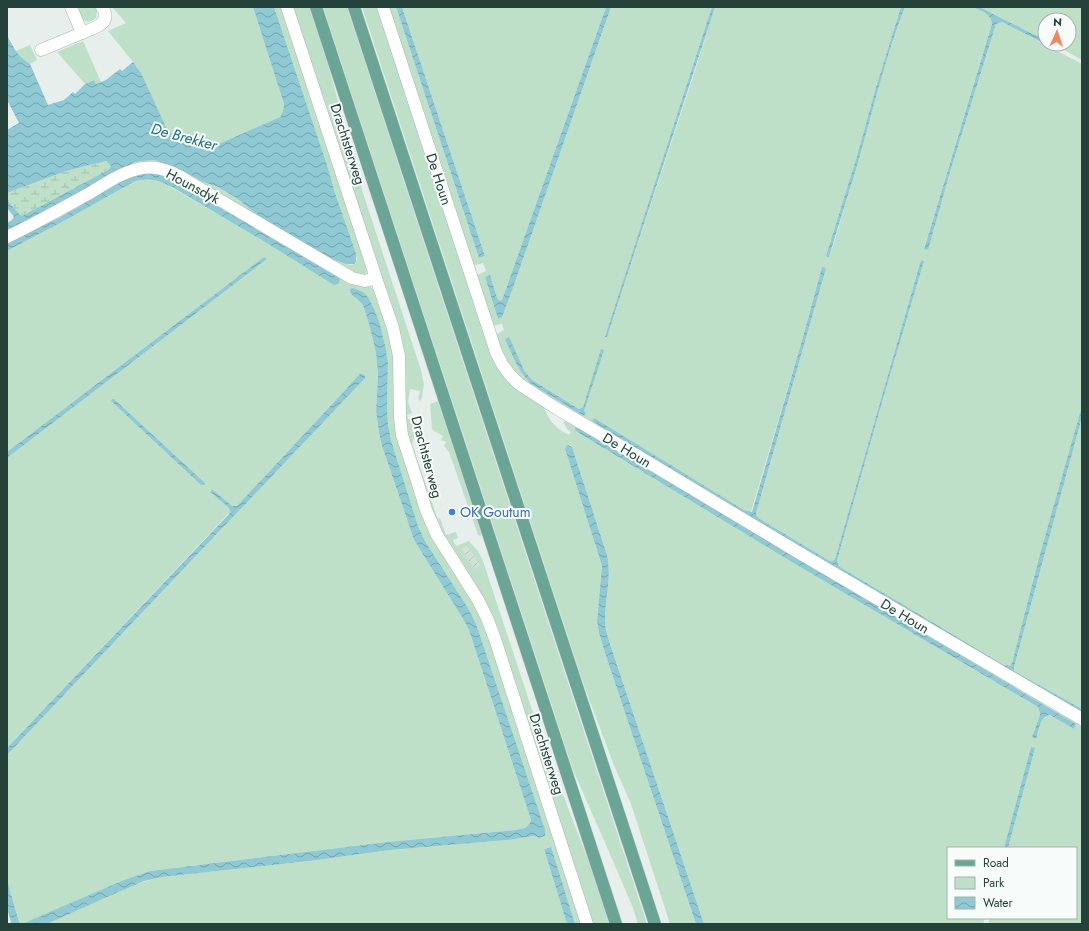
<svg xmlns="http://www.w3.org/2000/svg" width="1089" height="931" font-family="Jost,sans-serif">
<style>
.industrial{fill:url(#industrial-furrows)}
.green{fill:#bfe0c8;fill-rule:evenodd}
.wetland{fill:url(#wetland-marsh)}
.water{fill:url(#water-waves)}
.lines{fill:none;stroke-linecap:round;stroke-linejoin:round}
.minor-casing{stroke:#a8b8b2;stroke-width:13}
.major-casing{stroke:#c2cac8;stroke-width:13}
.minor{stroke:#fff;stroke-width:12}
.major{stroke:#6aa596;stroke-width:12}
.shop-dot{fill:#3f7fe0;stroke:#f7fbf9;stroke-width:1.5}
.labels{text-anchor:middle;stroke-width:4;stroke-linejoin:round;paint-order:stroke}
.street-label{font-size:14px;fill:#24423a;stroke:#f7fbf9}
.shop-label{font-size:14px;fill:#366cbe;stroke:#f7fbf9;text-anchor:start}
.water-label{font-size:15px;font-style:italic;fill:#1c6f80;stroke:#f7fbf9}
</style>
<defs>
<pattern id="industrial-furrows" width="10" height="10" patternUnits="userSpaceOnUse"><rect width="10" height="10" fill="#d4dfda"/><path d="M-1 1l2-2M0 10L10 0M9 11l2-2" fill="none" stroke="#b6c1bc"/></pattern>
<pattern id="wetland-marsh" width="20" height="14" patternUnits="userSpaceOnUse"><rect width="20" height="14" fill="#bfe0c8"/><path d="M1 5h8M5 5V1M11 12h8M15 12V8" fill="none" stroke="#a4c1ad"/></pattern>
<pattern id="water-waves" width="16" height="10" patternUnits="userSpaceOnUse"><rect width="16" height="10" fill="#8ec9d4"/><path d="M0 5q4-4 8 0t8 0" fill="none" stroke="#74a5ad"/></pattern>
</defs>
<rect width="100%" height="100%" fill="#e6efeb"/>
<polygon class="industrial" points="467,546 480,566 474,570 462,549"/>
<g class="green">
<polygon points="76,7 96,7 97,11 96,18 89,22 83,20"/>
<polygon points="112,7 253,7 284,104 283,111 280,117 214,146 201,144 186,140 174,135 166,127 137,67 108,31 126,23"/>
<path d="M274 7H282L367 268C367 273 366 275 361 276L153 165 122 169 141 161 155 160 171 166 185 172 203 182 218 187 235 197 255 213 292 238 350 265 354 264 356 263 357 259 335 193 328 168Z"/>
<polygon points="293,7 309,7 327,61 363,193 421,370 424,385 421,401 418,399 420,391 410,389 408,402 412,413 407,415 408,419 418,416 416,425 413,425 412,432 415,433 412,445 410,445 406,426 404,362"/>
<polygon points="323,7 347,7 647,924 638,924 633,908 613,861 573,770"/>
<path d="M362 7H379L492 354 543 405C548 419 555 429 569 435L571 432 567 429 563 422 568 420 1082 722V924H988L990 918H1076V848H1008L1034 749 1031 747 1004 848H948V918H985L983 924H704L613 653C610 643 605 631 605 620 605 598 612 577 607 555L572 447 571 445 566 446 565 449 602 566 597 621 599 633 606 656 696 924H670L631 804 615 768 583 683ZM579 433 633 460 793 556 1076 724 1074 729 1050 715C1040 716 1039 730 1036 738L1032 737 1040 715V713L1038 707 790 561Z"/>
<path d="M387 7H396L479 258 485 256 402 7H606L502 300 500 301 497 298 490 276 485 277 498 319 515 282 611 7H712L689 83 630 260 607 337 691 83 715 7H901L876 87 857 156 826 256 829 257C836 239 841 218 847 199 866 135 881 70 905 7H973L989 15 992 21V24L924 248 928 249 950 172 996 24 1002 22 1082 64V406L1012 663 1010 667 1004 665 840 567 837 562 838 557 883 399 924 261 921 260 835 559 833 561H830L760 519 757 517 756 513 806 338 825 268 822 267 803 337 751 512 744 510 594 419 743 513 582 419 513 373 495 337 497 334 504 330 502 324 491 326 475 276 486 271 483 263 472 266ZM508 337 524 370 532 380 579 409 583 407 601 350 584 411 585 413 584 416 573 410 530 383 521 372 505 339Z"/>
<polygon points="980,7 1082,7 1082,60 1053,44 1069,44 1069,20 1045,20 1045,40 997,16"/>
<polygon points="83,41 101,82 96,84 94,80 85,84 57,52"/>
<polygon points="30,45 37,60 30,64 23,60 16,51"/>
<path d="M164 172 351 280 370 287 375 290 384 315 394 356V406L454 570 483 620 582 924H575L550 847 544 849 567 924H47C84 907 122 886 161 877L310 861 390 850 508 840 534 836 537 837 476 624 468 608 425 541 418 526 391 440 388 424 387 408 388 362 385 345 375 311 353 296 358 300 363 305 370 326 376 353 378 375 376 411 379 433 382 446 411 531 414 540 465 622 469 630 531 820C528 829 524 828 516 830L387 842 150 871 124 880 25 924H21L19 922 7 880V755L238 512 356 378 237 506H232L212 489 210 492 229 508 230 512 229 513 7 748V458L267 259 264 257 7 452V251L66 220 135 181C145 179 151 180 162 182L338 284 340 280 339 278 201 196 144 173 7 243V240L134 173ZM112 399H114L205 483V485H201L111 401Z"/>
<polygon points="438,401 482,535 481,536 478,535 449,452 444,446 446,442 441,440 443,436 434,431 432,429 430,404"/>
<polygon points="1082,417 1082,709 1016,672 1014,671 1014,667"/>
<path d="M413 447 437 517 438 519 440 518 446 535 456 532 458 538 453 540 456 546 469 541 478 551 483 561 541 737 590 865 609 924H593L495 625 437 524 411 448ZM467 546 480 566 474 569 462 549Z"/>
</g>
<polygon class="wetland" points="106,161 111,166 108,170 22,216 20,215 7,200 7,193 66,171"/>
<g class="water">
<path d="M253 7H274L328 168 335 193 356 254V262L354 264H346L329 258 292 238 255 213 235 197 218 187 203 182 185 172 155 160 141 161 133 163 7 232V223L12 220 14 217 7 208V200L20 215 22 216 108 170 111 166 106 161 66 171 7 193V130L19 123 7 100V35C13 47 18 57 30 64L48 105 64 100 73 92 75 94 85 84 94 80 96 84 106 80 120 69 122 71 133 62 141 73 166 127 174 135 186 140 201 144 214 146 280 117 283 111 284 104Z"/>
<polygon points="396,7 402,7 485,256 479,258"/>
<polygon points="606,7 611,7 515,282 502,317 498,319 485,277 490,275 497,298 500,301 502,300"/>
<polygon points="712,7 715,7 607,337 605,337"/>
<path d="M901 7H905C886 55 874 106 860 155 850 190 839 223 829 257L826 256 857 156 876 87Z"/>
<path d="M973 7H980L997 16 1045 40V44L1002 22 996 24 950 172 928 250 924 249 992 24C992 14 981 11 973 7Z"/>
<path d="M144 173 162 175 173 180 339 278 340 280C339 284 337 284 334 285L275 248 172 187C159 180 150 178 135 181L66 220 7 251V243L61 217 126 179 137 175Z"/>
<polygon points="264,257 267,259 7,458 7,452"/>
<polygon points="921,260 924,261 883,399 838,557 837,562 840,567 1004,665 1010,666 1012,663 1041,551 1082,406 1082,417 1014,667 1014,671 1016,672 1082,709 1082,714 743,513 592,421 594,418 744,510 752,512 803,337 822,267 826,268 756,513 757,517 760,519 830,561 833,561 835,559"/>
<path d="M353 288 363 292 368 297 375 311 380 325 385 345 388 362 387 407 388 424 391 440 418 526 425 541 468 608 476 624 541 818 545 830V836L539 838 534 836 508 840 390 850 310 861 162 877 144 881 100 900 47 924H22L124 880 150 871 387 842 516 830C524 828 528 829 531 820L469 630 465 622 414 540 411 531 382 446 379 433 376 411 378 375 376 353 370 327 363 305 358 300 353 296 350 292V289Z"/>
<polygon points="509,337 524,370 532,380 579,409 583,407 601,349 604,350 584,411 586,413 584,416 573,410 530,383 521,372 514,359 505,339"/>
<polygon points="360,374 363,374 365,376 365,378 7,755 7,748 229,514 230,512 229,508 210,492 212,489 232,506 237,506"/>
<polygon points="112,399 114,399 205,483 205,485 201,485 111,401"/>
<path d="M576 427H578L793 556 1076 724 1074 729 1050 715C1040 716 1039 730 1036 739L1032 737 1040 715V713L1038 707 790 561 579 433 575 430V428Z"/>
<path d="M568 445 572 447 607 555C612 577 605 598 605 620 605 631 610 643 613 653L704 924H696L606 656 599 633 597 621 602 566 565 449 566 446Z"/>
<polygon points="1031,747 1035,748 1008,848 1004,848"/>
<polygon points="551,847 575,924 567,924 544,849"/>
<polygon points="7,880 19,922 21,924 10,924 11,922 7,908"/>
</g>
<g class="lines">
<defs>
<g id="minor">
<path d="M71 7 82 33C95 27 113 24 102 7"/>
<polyline points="287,7 376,278 393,328 399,356 400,417 402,435 418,484 426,510 437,535 458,568 478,600 487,618 495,639 587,924"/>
<polyline points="383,7 496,352 502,364 510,375 519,384 556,408 636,455 796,551 1082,719"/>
<polyline points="41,50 82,33"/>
<path d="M7 237C34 224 61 209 88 194 105 184 123 171 143 168 156 166 168 170 179 176L352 278 365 281 376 278"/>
</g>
<g id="major">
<polyline points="316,7 616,924"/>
<polyline points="354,7 655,924"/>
</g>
</defs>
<use href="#minor" class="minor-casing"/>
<use href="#major" class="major-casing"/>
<use href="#minor" class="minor"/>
<use href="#major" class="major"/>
</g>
<circle class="shop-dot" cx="452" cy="512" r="4"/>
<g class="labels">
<g class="street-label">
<text transform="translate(348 144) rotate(72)" y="5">Drachtsterweg</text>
<text transform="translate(439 179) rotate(72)" y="5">De Houn</text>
<text transform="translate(193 186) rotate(28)" y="5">Hounsdyk</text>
<text transform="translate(627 450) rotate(31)" y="5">De Houn</text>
<text transform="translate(427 457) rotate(75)" y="5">Drachtsterweg</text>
<text transform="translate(905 616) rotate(31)" y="5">De Houn</text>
<text transform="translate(547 754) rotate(72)" y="5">Drachtsterweg</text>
</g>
<g class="shop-label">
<text x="460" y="517">OK Goutum</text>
</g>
<g class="water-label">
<text transform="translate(184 137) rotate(15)" y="5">De Brekker</text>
</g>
</g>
<rect width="1089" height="931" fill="none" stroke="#24423a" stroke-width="16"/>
<rect x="947" y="847" width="130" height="72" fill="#f7fbf9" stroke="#a3b1ad"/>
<rect x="955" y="860" width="20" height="6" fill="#6aa596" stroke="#a3b1ad"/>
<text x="983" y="867" font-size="12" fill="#24423a">Road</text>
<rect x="955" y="877" width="20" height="12" fill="#bfe0c8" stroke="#a3b1ad"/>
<text x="983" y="887" font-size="12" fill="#24423a">Park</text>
<rect x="955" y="897" width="20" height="12" fill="url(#water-waves)" stroke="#a3b1ad"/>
<text x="983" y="907" font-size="12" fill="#24423a">Water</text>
<g transform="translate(1057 32) rotate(3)"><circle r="19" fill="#f7fbf9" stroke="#a3b1ad"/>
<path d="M0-3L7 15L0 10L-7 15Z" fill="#f4845f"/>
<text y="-6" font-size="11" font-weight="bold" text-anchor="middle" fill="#24423a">N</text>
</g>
</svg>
